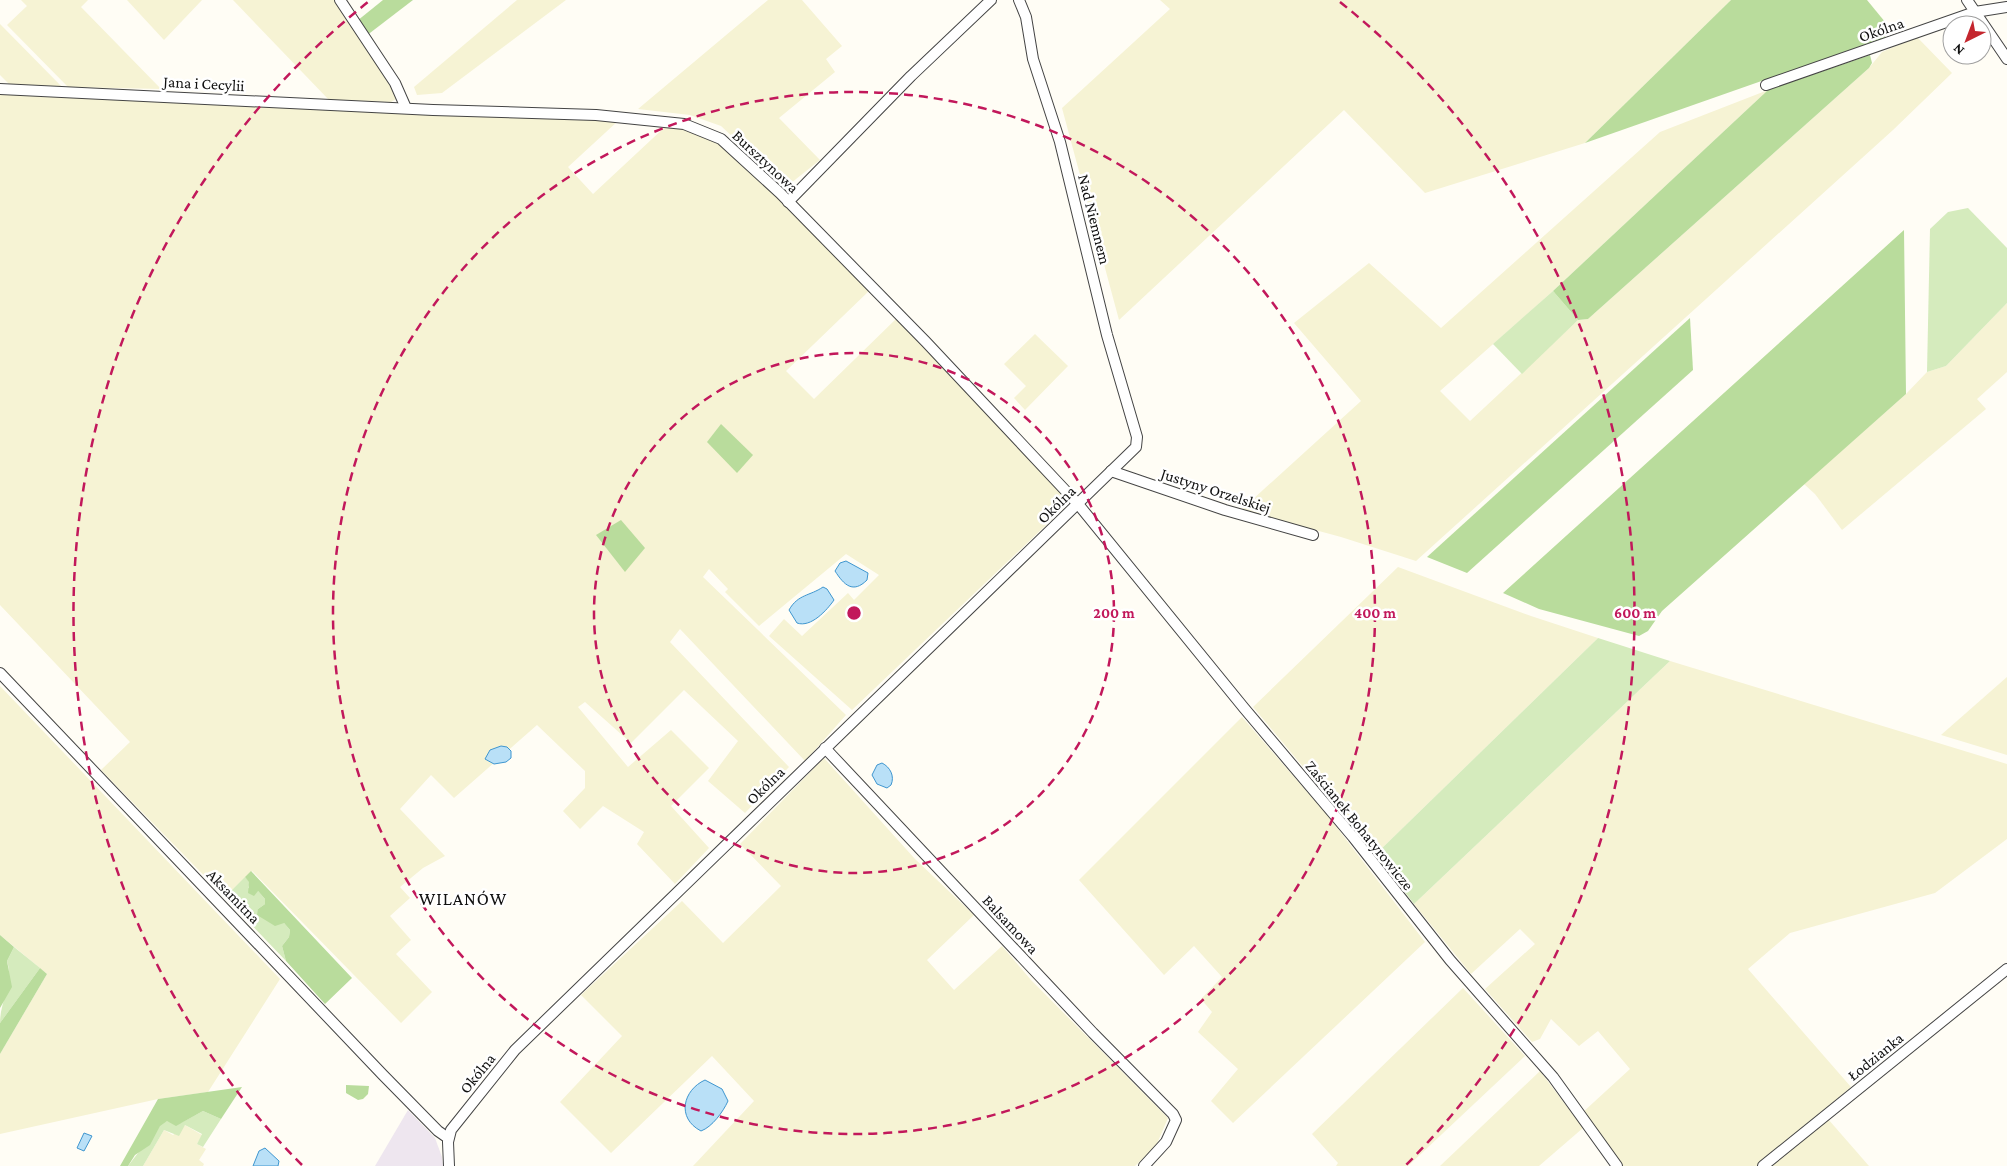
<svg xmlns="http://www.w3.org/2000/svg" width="2007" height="1166" font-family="'Crimson Pro',serif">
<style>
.industrial{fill:#eee6ef}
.farmland{fill:#f6f3d4}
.green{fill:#d5ebbd}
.forest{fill:#b9dc9c}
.water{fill:#b9e0f7;stroke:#3f96cf}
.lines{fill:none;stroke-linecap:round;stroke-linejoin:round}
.minor-casing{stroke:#444;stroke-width:12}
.minor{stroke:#fff;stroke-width:10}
.ring{fill:none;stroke:#c2185b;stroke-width:2.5;stroke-dasharray:9 6}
.labels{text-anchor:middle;stroke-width:5;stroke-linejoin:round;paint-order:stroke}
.street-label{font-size:16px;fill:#111;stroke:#fff}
.neighbourhood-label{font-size:18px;letter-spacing:1px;fill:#111;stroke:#fff}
.centre{fill:#c2185b;stroke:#fff;stroke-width:2.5}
.ring-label{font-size:15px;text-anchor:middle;font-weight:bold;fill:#c2185b;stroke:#fff;stroke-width:5;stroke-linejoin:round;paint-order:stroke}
</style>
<rect width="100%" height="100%" fill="#fffdf5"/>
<polygon class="industrial" points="408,1110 435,1138 442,1157 443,1166 375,1166"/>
<g class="farmland">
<polygon points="21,0 88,0 81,7 161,89 68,87 7,25 27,6"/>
<polygon points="127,0 202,0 164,40"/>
<polygon points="233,0 336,0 396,95 396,99 391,102 329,100"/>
<polygon points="517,0 566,0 442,93 417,95 414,87"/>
<polygon points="768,0 802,0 842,46 826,59 835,72 779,118 820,160 786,187 721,126 690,115 638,109"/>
<polygon points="1160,0 1731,0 1585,143 1425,193 1344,110 1119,320 1062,108 1170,9"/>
<polygon points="0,24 63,88 10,85 0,75"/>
<polygon points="1917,37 1952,73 1893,130 1416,561 1341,537 1241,510 1361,401 1294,323 1369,263 1441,328 1660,132 1768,90 1553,291 1440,391 1470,421 1578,320 1588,319 1869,68 1882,52"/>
<polygon points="0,93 618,121 568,167 593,194 667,125 692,130 717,142 755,173 870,290 786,371 814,399 898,317 1068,500 1065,507 852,710 769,636 784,619 802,636 848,593 854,600 879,575 846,554 759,626 725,592 728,589 709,569 703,577 846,715 805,761 680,629 670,642 789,767 745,813 708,781 738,741 684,690 631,743 585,702 578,707 628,767 671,730 709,768 671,806 709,848 675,884 637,844 644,832 603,806 580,829 563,811 585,788 585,771 537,725 454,798 431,775 400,809 445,856 423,868 400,887 410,898 390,916 411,940 396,954 432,992 401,1023 252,871 225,897 101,770 130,742 0,605"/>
<polygon points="2007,303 2007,372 1977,399 1986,409 1842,530 1815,494 1804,484 1906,394 1927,372 1946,366"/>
<polygon points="1035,334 1068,366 1025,410 1014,398 1026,386 1004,364"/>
<polygon points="1398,567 1531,616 1598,638 1376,854 1253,707"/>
<polygon points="1670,661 2007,764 2007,839 1935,893 1790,933 1748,969 1851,1087 1758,1166 1622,1166 1582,1113 1630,1069 1598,1031 1579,1046 1551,1019 1540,1039 1532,1042 1485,989 1535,944 1520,929 1471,974 1414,904"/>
<polygon points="2007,677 2007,755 1941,735"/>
<polygon points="0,686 280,979 208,1092 158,1099 0,1134 0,1054 47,974 0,935"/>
<polygon points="1242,717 1328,816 1425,942 1233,1123 1211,1101 1238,1069 1198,1032 1212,1012 1201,999 1222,977 1194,946 1164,975 1079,880"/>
<polygon points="824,758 915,859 974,915 927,960 954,990 1002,946 1031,980 1168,1118 1156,1146 1135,1166 693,1166 754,1101 712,1056 611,1153 560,1102 622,1036 581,995 682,901 723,943 781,886 740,844"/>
<polygon points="1463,988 1525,1056 1408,1166 1336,1166 1338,1163 1312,1134"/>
<polygon points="1540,1071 1583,1128 1539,1166 1440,1166"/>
<polygon points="1828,1119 1869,1166 1770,1166"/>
<polygon points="185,1125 202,1135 197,1144 206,1149 199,1160 204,1164 203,1166 143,1166 164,1130 173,1135"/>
</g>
<g class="green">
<polygon points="1968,208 2007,248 2007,303 1946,366 1927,372 1930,229 1948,212"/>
<polygon points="1553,291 1578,320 1522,374 1493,344"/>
<polygon points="1598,638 1670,661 1414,904 1376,854"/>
<polygon points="245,877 250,882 248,888 258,891 265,899 265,904 258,909 284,923 290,930 289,937 282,946 286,961 225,897"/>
<path d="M14 947 40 968 0 1023C0 1001 14 983 7 961Z"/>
<polygon points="203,1111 221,1119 203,1147 197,1144 202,1134 185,1125 179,1136 164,1130 143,1166 128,1166 162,1122 167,1121 181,1123"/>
</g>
<g class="forest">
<polygon points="383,0 413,0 366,36 357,21"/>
<polygon points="1731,0 1867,0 1890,28 1884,38 1585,143"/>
<polygon points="1870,55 1872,63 1869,68 1588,319 1578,320 1553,291 1768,90"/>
<polygon points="1904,230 1906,394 1662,611 1648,631 1639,636 1539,609 1503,593"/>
<polygon points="1690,318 1693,370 1467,573 1427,557"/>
<polygon points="721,424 753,455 737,473 707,442"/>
<polygon points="621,520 645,548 625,572 596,535"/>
<polygon points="251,871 352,978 325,1004 286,961 282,946 289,937 290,930 284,923 275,926 257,915 258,909 265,904 265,899 258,891 254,896 248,893 249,882 245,877"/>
<polygon points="0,935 14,947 7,961 12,987 0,1008"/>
<polygon points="40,968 47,974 0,1054 0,1023"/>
<polygon points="346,1085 369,1086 368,1094 363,1099 358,1100 346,1093"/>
<polygon points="242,1087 221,1119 203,1111 176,1126 167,1121 160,1126 150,1145 135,1155 128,1166 120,1166 158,1099"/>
</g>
<g class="water">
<path d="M846 561 868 573 867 580C853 594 844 585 835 571L840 563Z"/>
<path d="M823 587 827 589 834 600C827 610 811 628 797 623L789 610C798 594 810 596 823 587Z"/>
<polygon points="501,746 507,747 511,751 511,758 506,762 494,764 485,759 490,750"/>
<path d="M882 763C890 767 895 776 891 785L887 788 877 784 872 775 877 765Z"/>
<path d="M705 1080 722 1089 728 1101C723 1112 712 1127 701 1131 676 1118 683 1090 705 1080Z"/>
<polygon points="84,1133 92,1136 84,1151 77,1148"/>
<polygon points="265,1148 279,1161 278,1166 253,1166 259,1151"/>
</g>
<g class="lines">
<defs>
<g id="minor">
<polyline points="340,0 395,83 406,108"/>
<polyline points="1967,0 2007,59"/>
<polyline points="1766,85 1975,12 2007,7"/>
<polyline points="0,89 433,110 596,115 684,124 721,139 780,193 926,342 1078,504 1244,708 1353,837 1450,960 1553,1077 1617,1166"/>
<polyline points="788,202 911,76 991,0"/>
<polyline points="1111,471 1225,510 1313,535"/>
<polyline points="0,673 383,1075 438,1131 448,1138"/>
<polyline points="825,748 1093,1033 1173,1114 1176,1120 1166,1142 1144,1166"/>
<polyline points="449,1166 448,1142 451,1130 515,1050 1136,447 1137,437 1107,335 1060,142 1033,59 1026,17 1019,0"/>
<polyline points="1763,1166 2007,969"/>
</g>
</defs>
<use href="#minor" class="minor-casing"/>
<use href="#minor" class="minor"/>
</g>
<g class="ring">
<circle cx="854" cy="613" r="260"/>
<circle cx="854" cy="613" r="521"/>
<path d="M302 1165A781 781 0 0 1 368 2M1340 2A781 781 0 0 1 1406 1165"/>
</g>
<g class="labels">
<g class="street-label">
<text transform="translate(1881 29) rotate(-19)" y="6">Okólna</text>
<text transform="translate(204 83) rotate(3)" y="6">Jana i Cecylii</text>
<text transform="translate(766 161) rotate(43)" y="6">Bursztynowa</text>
<text transform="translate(1095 219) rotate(76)" y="6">Nad Niemnem</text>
<text transform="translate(1216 490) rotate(18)" y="6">Justyny Orzelskiej</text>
<text transform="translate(1056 504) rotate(-44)" y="6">Okólna</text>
<text transform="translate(765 785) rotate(-44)" y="6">Okólna</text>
<text transform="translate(1360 825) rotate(51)" y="6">Zaścianek Bohatyrowicze</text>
<text transform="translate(234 896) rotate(46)" y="6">Aksamitna</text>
<text transform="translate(1011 924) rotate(47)" y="6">Balsamowa</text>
<text transform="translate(1875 1056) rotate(-39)" y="6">Łodzianka</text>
<text transform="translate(477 1073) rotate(-51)" y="6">Okólna</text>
</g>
<g class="neighbourhood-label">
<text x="463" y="905">WILANÓW</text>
</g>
</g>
<circle cx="854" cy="613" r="8" class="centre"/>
<g class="ring-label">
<text x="1114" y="618">200 m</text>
<text x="1375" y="618">400 m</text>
<text x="1635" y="618">600 m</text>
</g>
<g transform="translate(1967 40) rotate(222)"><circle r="24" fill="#ffffff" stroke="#a0a0a0"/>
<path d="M0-4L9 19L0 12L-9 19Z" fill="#c4262e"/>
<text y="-8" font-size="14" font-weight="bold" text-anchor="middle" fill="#111111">N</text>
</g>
</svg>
